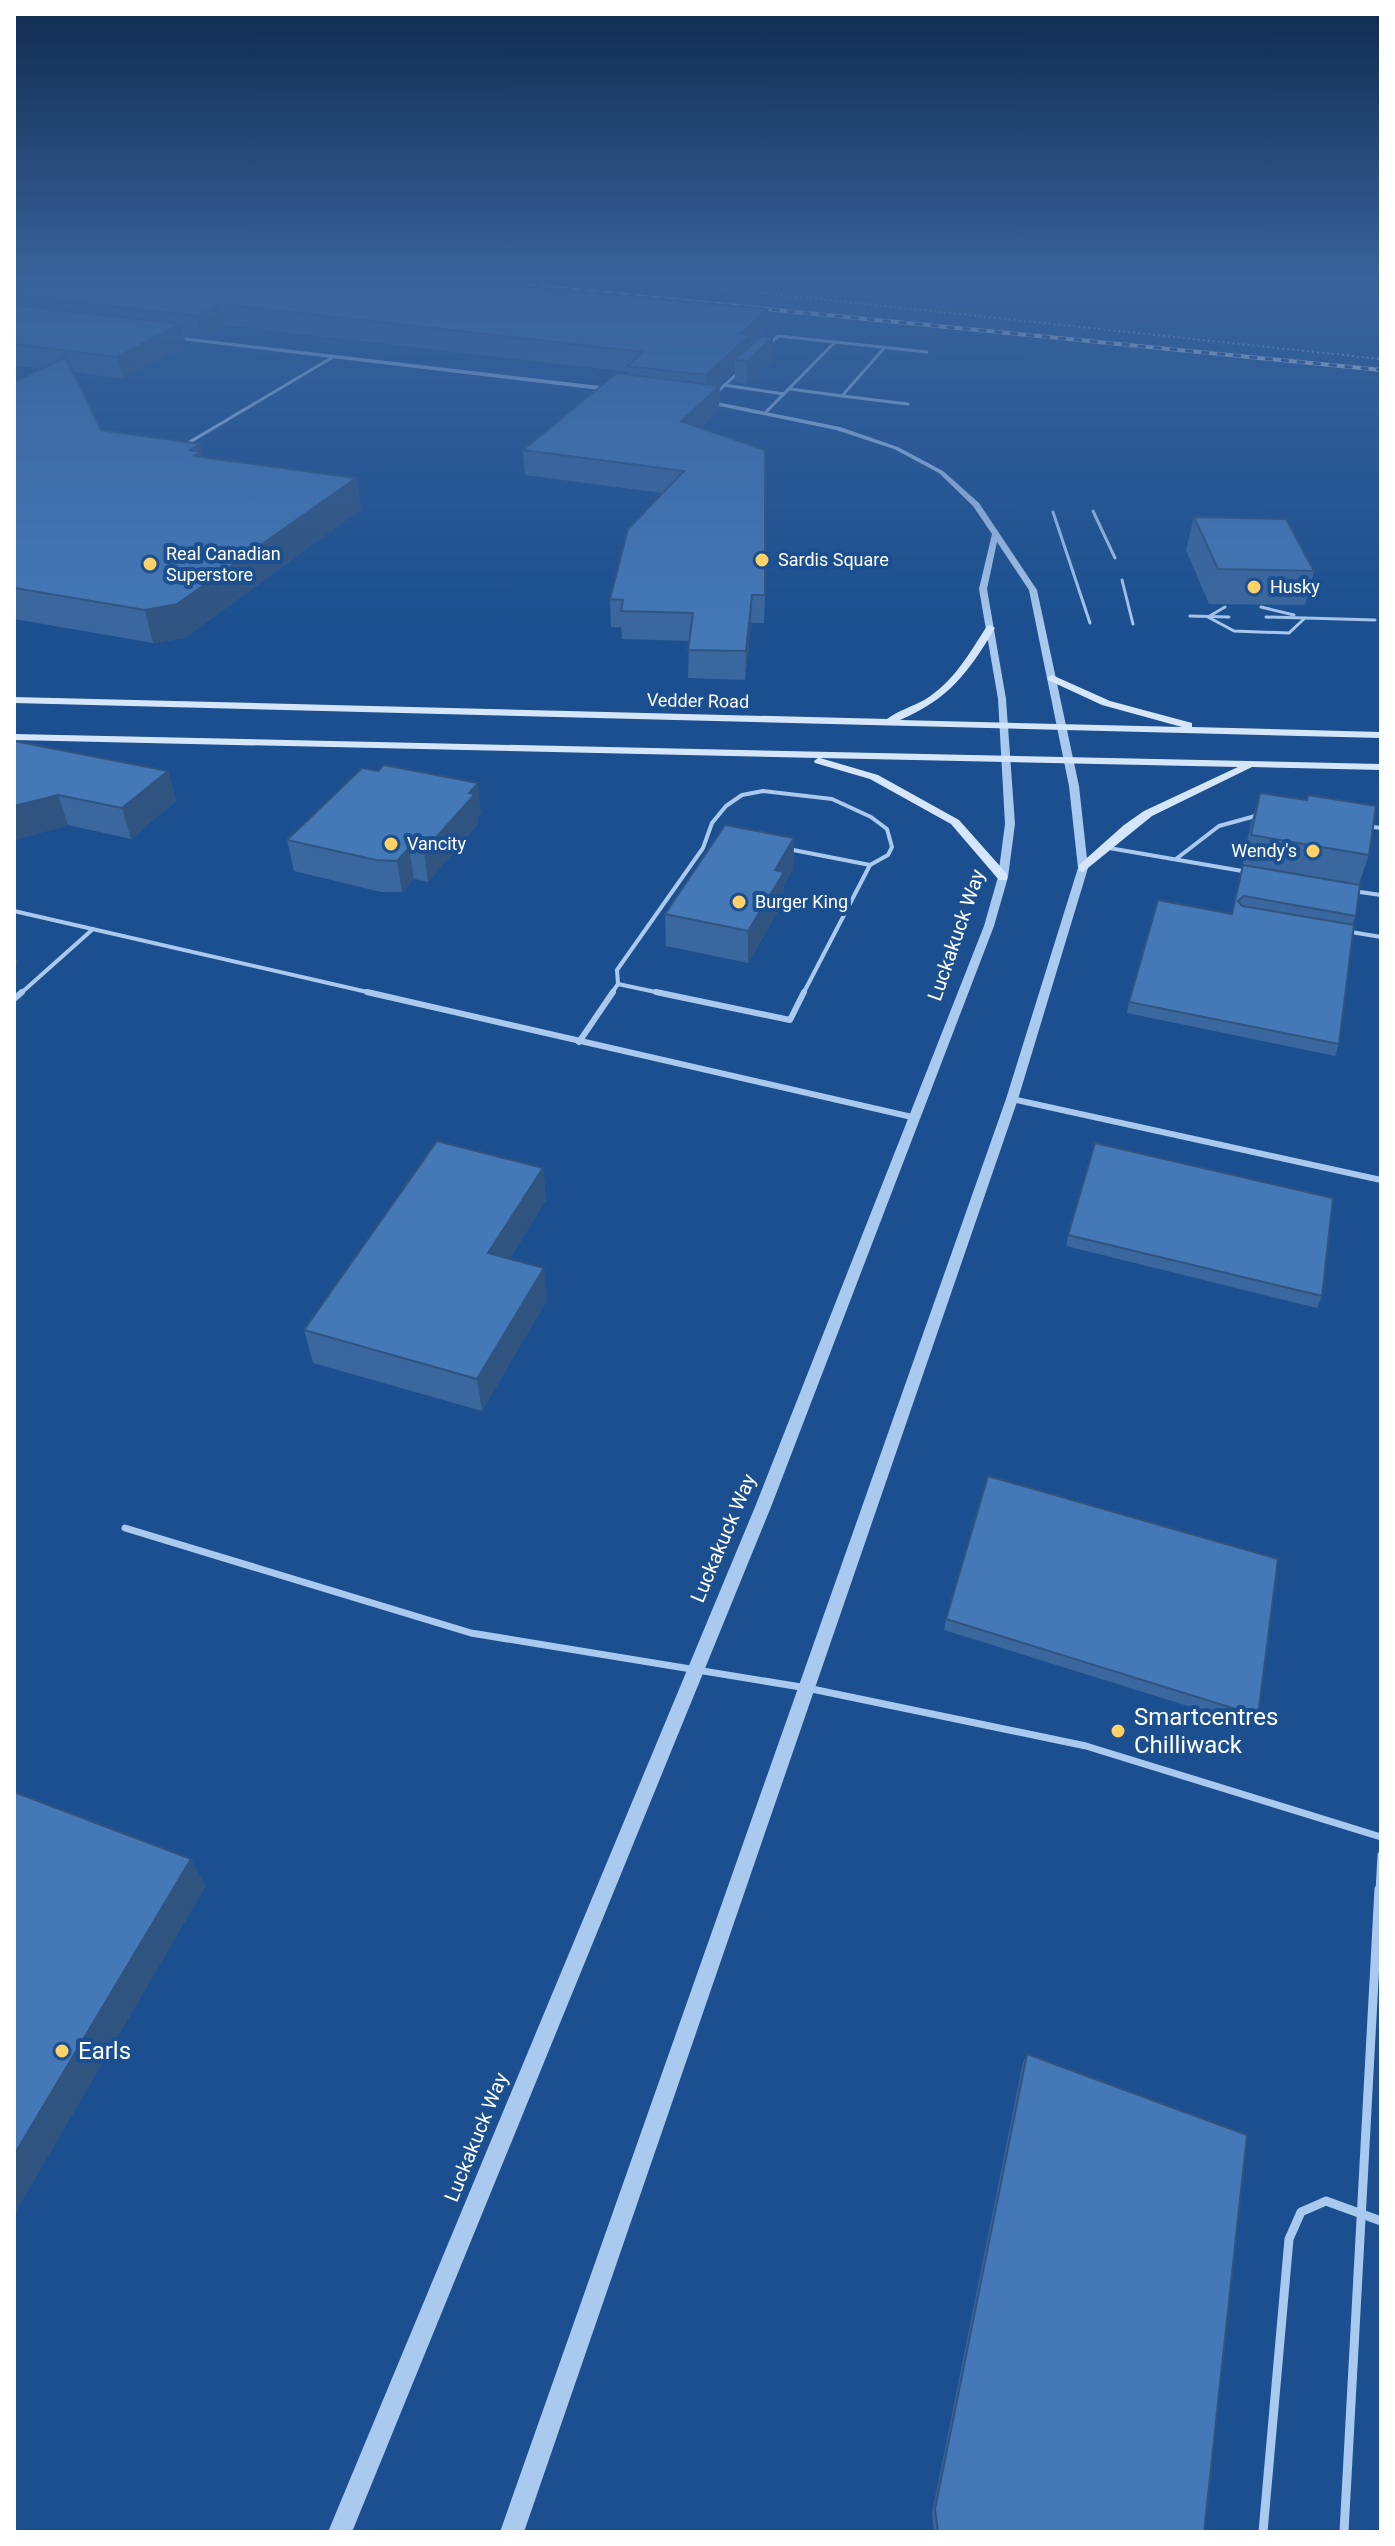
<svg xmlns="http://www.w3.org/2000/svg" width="1395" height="2546" font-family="Roboto,sans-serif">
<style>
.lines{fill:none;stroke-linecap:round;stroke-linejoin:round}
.path{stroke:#a9c9ee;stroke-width:2;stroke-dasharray:2 3;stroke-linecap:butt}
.service-far4{stroke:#a9c9ee;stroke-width:3}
.service-far3{stroke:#a9c9ee;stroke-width:4}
.service-far2{stroke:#a9c9ee;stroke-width:6}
.service-far1{stroke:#a9c9ee;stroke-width:7}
.service{stroke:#a9c9ee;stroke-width:9}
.tertiary{fill:#a9c9ee;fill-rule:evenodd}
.secondary{fill:#d6e6fa;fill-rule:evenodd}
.rail-casing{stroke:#fff;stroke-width:4}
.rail{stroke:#1b4f8f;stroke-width:3;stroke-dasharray:8;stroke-linecap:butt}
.wall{fill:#3a679d}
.shaded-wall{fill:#305480}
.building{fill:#4478b7;stroke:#305480;stroke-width:2}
.poi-dot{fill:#ffd166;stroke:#1b4f8f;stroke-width:3}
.labels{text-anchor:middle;stroke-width:8;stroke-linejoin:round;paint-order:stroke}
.far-poi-label{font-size:18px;fill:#fff;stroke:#1b4f8f;text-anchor:start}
.far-street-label{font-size:18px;fill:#fff;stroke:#1b4f8f}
.street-label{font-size:20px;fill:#fff;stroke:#1b4f8f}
.near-poi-label{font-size:24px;fill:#fff;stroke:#1b4f8f;text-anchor:start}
</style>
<rect width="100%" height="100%" fill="#1b4f8f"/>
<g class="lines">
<polyline class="path" points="621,278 1381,359"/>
<g class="service-far4">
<polyline points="770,343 778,336 835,342"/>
<polyline points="885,347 842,396 908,404"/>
<polyline points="724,385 784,394"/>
<polyline points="790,389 842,396"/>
<polyline points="714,395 741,370"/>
<polyline points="766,412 835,342 927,352"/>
<polyline points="183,446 333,357"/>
<polyline points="1093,511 1115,558"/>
<polyline points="1053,512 1090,623"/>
<polyline points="1122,580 1133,624"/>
<polyline points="1225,607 1208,617 1234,631 1289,633 1305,618"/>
<polyline points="1261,607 1294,615"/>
<polyline points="1190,616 1229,617"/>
<polyline points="1266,617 1375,620"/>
</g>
<g class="service-far3">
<polyline points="1365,826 1381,828"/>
<polyline points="1109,848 1248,872"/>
<polyline points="788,849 870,865 803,994"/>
<polyline points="1176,859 1219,826 1259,815"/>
<polyline points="1353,891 1381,895"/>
<polyline points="14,911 376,994"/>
<polyline points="1345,931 1381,937"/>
<polyline points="618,984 617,970 703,848 712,823 726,806 742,795 763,791 832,799 871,817 887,829 892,847 888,855 870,865"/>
<polyline points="20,994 93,929"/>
<polyline points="611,994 618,984 665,994"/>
</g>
<g class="service-far2">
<polyline points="367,992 912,1117"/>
<polyline points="656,992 790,1020 804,992"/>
<polyline points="14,999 22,992"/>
<polyline points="579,1042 613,992"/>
<polyline points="1012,1099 1381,1180"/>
</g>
<g class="service-far1">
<polyline points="125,1528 471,1633 807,1688 1086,1746 1381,1837"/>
<polyline points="1379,1891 1381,1855"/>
</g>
<g class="service">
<polyline points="1263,2532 1289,2239 1301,2212 1326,2201 1381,2221"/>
<polyline points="1344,2532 1379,1889"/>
</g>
<g class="tertiary">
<polygon points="165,335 617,388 620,390 617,392 163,338"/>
<polygon points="702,399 840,427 898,447 943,471 979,503 1037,590 1079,786 1088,868 1018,1099 524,2532 500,2532 1006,1099 1078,868 1069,786 1029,590 997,542 987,589 1006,699 1015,824 1008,877 994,926 771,1507 352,2532 328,2532 755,1507 984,926 998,877 1005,824 998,699 979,589 992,534 973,506 939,473 894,449 836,430 700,402"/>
</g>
<g class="secondary">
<path d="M990 625 995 628C968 673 949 699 900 720L1182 727 1102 705 1048 680 1047 678 1052 675 1110 701 1192 723V727L1381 732V738L14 703V697L887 719C897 711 914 706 926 699 954 681 969 654 987 626Z"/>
<polygon points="14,734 1381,764 1381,770 1252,767 1152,816 1083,872 1079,871 1079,865 1124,825 1144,811 1238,767 820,758 878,775 959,820 1007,874 1007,880 999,880 951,824 870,779 815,763 814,761 818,758 14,740"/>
</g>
<defs>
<polyline id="rail" points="453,278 1381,370"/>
</defs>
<use href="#rail" class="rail-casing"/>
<use href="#rail" class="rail"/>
</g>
<g class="wall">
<polygon points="14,284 767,330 749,347 773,359 747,384 735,382 735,370 718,386 719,410 700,428 765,595 764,623 751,623 745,680 688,678 689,641 622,639 621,627 611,627 610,599 662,493 525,475 523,450 628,375 628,372 225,325 201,337 184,335 186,345 123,379 74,372 101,430 204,457 356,478 361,509 185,638 153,643 14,619 14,382 42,369 14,365"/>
<polygon points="1194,517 1314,571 1305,605 1209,604 1186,550"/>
<polygon points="14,741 168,771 176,801 131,839 68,825 14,840"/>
<polygon points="1260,793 1369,855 1359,884 1356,916 1352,925 1339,1044 1335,1056 1127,1013 1129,1002 1232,914 1251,823"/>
<polygon points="481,813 477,817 478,824 428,882 414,879 402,892 381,892 294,871 287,840"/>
<polygon points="794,838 793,869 784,884 783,903 748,963 666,946 665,914"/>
<polygon points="543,1168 546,1200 510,1258 547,1300 482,1411 313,1363 304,1330"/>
<polygon points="1068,1235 1322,1296 1317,1308 1066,1246"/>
<polygon points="946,1619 1258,1716 1252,1726 944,1630"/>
<polygon points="1027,2054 1204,2532 934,2532 932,2513 1023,2062"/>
</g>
<g class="shaded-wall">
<polygon points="221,304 225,325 201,337 197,316"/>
<polygon points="768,309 767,330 735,359 735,370 706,397 706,375 740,334"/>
<polygon points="181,324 186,345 123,379 117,357"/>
<polygon points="773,337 773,359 747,384 747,361"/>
<polygon points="720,386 719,410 681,445 681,421"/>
<polygon points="201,444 207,473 190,450"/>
<polygon points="356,478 361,509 185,638 153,643 145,610"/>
<polygon points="752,595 751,623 745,680 746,651"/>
<polygon points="168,771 176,801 131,839 122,808"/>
<polygon points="478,783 481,813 477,817 478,824 428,882 424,851"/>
<polygon points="58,795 68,825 14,840 14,806"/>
<polygon points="794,838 793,869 784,884 783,903 748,963 748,931 775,870"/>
<polygon points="409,848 414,879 402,892 397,861"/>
<polygon points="14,952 18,962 14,965"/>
<polygon points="543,1168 546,1200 493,1285 488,1253"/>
<polygon points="544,1268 547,1300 482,1411 477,1379"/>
<polygon points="191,1859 206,1886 14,2215 14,2155"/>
</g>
<g class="building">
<polygon points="30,278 437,278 768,309 740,334 750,335 706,375 627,366 643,352 221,304 197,316 14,295 14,284"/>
<polygon points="14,305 181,324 117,357 14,344"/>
<polygon points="762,336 773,337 747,361 735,359"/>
<polygon points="66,357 101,430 201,444 190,450 201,452 194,456 356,478 177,604 145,610 14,588 14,382"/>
<polygon points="617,373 720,386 681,421 765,450 765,595 752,595 746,651 688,650 693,613 621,611 623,600 610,599 628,529 684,471 523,450"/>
<polygon points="1194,517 1286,519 1314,571 1218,569"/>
<polygon points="14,741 168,771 122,808 58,795 14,806"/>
<polygon points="384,765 478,783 469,793 475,794 424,851 409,848 397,861 376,860 287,840 362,768 378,771"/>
<polygon points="1260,793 1307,800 1308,795 1376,806 1369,855 1251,835"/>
<polygon points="725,825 794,838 775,870 784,872 748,931 665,914"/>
<polygon points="1243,865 1360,885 1356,916 1244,896 1238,901 1242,906 1354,925 1339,1044 1129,1002 1158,900 1232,914"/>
<polygon points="437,1141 543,1168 488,1253 544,1268 477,1379 304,1330"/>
<polygon points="1095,1143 1333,1198 1322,1296 1068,1235"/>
<polygon points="988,1476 1278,1559 1258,1716 946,1619"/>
<polygon points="14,1792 191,1859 14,2155"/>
<polygon points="1027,2054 1247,2135 1204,2532 938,2532 935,2509"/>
</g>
<linearGradient id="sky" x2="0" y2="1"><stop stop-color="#0f2b4f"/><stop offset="0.44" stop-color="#39639b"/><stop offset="1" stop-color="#39639b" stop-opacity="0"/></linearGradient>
<rect width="1395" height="634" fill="url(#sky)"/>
<g class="poi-dot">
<circle cx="762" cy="560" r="8"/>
<circle cx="150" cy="564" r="8"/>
<circle cx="1254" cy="587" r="8"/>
<circle cx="391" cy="844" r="8"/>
<circle cx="1313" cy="851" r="8"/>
<circle cx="739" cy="902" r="8"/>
<circle cx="1118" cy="1731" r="8"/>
<circle cx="62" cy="2051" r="8"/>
</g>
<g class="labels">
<g class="far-poi-label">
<text x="166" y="560">Real Canadian<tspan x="166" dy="21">Superstore</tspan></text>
<text x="778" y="566">Sardis Square</text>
<text x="1270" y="593">Husky</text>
<text x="407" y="850">Vancity</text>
<text x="1297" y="857" text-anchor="end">Wendy's</text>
<text x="755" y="908">Burger King</text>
</g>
<g class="far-street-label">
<text transform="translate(698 701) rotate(1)" y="6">Vedder Road</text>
</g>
<g class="street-label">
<text transform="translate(956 935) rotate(-71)" y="7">Luckakuck Way</text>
<text transform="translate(723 1538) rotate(-67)" y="7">Luckakuck Way</text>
<text transform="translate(476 2137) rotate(-68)" y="7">Luckakuck Way</text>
</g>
<g class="near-poi-label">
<text x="1134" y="1725">Smartcentres<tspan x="1134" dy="28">Chilliwack</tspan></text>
<text x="78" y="2059">Earls</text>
</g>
</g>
<rect width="1395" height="2546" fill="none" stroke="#ffffff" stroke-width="32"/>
</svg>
